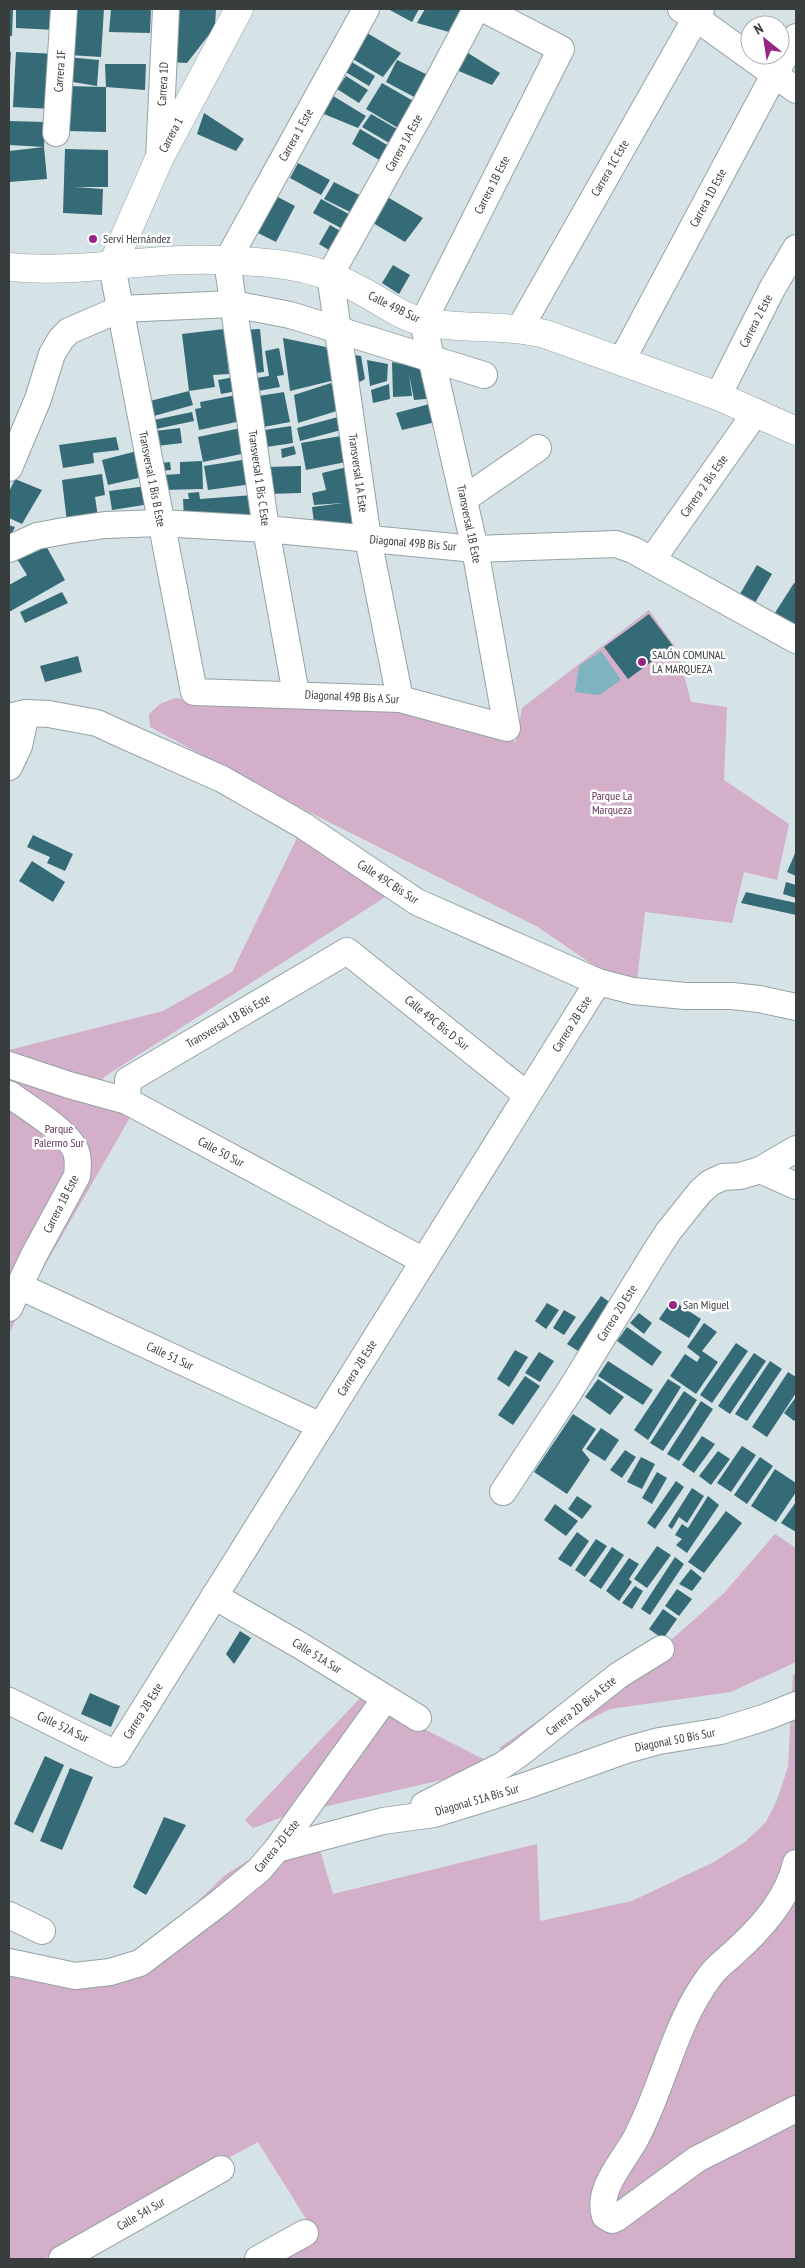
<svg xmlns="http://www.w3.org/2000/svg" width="805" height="2268" font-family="'PT Sans Narrow',sans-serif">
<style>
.green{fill:#d3afc9}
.water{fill:#7db4c0}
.building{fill:#356b76}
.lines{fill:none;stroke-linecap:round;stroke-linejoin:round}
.street-casing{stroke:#95a2a5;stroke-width:28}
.secondary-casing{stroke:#95a2a5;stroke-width:29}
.street{stroke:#fff;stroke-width:26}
.secondary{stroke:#fff;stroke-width:28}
.poi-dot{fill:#972583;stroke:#fff;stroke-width:2}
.labels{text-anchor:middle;stroke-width:5;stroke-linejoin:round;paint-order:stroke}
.street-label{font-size:12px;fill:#383d3e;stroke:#fff}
.poi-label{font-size:12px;fill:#383d3e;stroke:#fff;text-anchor:start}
.park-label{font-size:12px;fill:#643258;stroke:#fff}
</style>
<rect width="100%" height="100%" fill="#d6e3e6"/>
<g class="green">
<polygon points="649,610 678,651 691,702 727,707 724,780 789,824 777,880 744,872 732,923 645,912 637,981 596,967 538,927 307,811 150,727 149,714 160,704 175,698 210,704 398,708 516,742 522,708"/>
<polygon points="297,838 390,894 104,1077 94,1099 132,1114 25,1300 9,1334 9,1050 163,1011 232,972"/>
<polygon points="775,1534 796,1548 796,1662 731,1692 610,1709 517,1757 499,1748 622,1661 661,1649 724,1593"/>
<polygon points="796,1673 796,2259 281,2259 318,2238 258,2142 44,2259 9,2259 9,1976 58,1975 103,1968 162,1936 225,1875 263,1851 315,1833 333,1894 537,1844 540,1921 632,1901 714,1862 746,1841 766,1822 777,1800 788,1767 793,1675"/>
<polygon points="361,1697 499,1767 288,1815 253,1828 245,1820"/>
</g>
<polygon class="water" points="601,651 621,680 599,695 575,692 579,666"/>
<g class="building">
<polygon points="16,9 57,9 56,30 16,28"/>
<polygon points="72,9 104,9 101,57 69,55"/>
<polygon points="111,9 151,9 150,33 109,32"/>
<polygon points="173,9 216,9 215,27 187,63 169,62"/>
<polygon points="388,9 419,9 412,22"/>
<polygon points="425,9 459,9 463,11 449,32 417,23"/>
<polygon points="9,10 13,10 12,36 9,36"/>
<polygon points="362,30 401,53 383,77 346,55"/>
<polygon points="460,48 500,73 492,85 454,69"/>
<polygon points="9,51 11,52 10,68 9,67"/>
<polygon points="16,52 56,54 52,109 13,107"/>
<polygon points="67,57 99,60 97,86 67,81"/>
<polygon points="397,60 432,77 420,100 386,82"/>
<polygon points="350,61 375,76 369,86 344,71"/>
<polygon points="105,64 146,64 145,90 106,87"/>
<polygon points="346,76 368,90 359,103 337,89"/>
<polygon points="382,83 422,106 403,131 366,109"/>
<polygon points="67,86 106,87 106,132 67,131"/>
<polygon points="325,91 366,116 358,128 319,112"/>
<polygon points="204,113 244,139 236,151 197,134"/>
<polygon points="371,114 404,133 396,147 362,127"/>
<polygon points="9,121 45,122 44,147 9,145"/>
<polygon points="360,129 394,149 386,164 352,144"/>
<polygon points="44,147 47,179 9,182 9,151"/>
<polygon points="65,149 108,150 108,187 75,187 103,189 102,215 63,213"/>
<polygon points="298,163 330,180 321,195 290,178"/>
<polygon points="334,182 369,200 360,217 324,199"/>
<polygon points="274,195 295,206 276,242 256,232"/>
<polygon points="384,195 423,218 405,242 368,220"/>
<polygon points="321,199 358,219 350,233 313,213"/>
<polygon points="330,225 349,236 337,255 319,244"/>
<polygon points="393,265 410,275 399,294 382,283"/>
<polygon points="224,329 229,374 213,375 215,387 189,391 182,334"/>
<polygon points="260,329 264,372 247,374 243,330"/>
<polygon points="283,338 326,347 335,380 290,391"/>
<polygon points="279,348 284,375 277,376 280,387 252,392 250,379 269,376 265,351"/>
<polygon points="348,354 361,356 365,379 358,383"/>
<polygon points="367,360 388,364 387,381 370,386"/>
<polygon points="392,362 430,370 437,398 414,400 409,374 412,396 393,397"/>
<polygon points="234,377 237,391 221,394 218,380"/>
<polygon points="331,383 340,410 298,423 294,395"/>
<polygon points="389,384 390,399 373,403 371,390"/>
<polygon points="189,391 193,405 154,416 150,401"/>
<polygon points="284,392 290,422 258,428 253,397"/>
<polygon points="236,395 241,421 199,430 195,409 201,408 200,402"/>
<polygon points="437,402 440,421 402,430 396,413"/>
<polygon points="192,412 194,421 156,429 154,420"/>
<polygon points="338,417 341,430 300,441 297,428"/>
<polygon points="291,426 293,443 260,448 258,431"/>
<polygon points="180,428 182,443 157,446 155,431"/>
<polygon points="241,428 246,453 203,462 198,437"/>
<polygon points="346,435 351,461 306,470 301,443"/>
<polygon points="116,437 119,450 93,453 94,463 63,468 59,445"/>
<polygon points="294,446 296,454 282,458 281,449"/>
<polygon points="141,450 147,476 108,485 102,460"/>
<polygon points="249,459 252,484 208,490 204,466"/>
<polygon points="202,461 203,489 163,490 163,475 180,474 180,462"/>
<polygon points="170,462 171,470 160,471 159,463"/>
<polygon points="301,466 301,493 267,494 266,467"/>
<polygon points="347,467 358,526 315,530 312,507 343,503 314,505 312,493 326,490 322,473"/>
<polygon points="102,474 105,495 95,497 98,517 67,522 62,480"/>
<polygon points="15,479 42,490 22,524 9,518 9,492"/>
<polygon points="147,486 150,504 112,510 109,491"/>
<polygon points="199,492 200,499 253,495 254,515 184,519 183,499 189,499 188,493"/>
<polygon points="9,525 15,527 9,539"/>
<polygon points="45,544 65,580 9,612 9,585 27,575 17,559"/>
<polygon points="757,565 772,574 752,608 737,599"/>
<polygon points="794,583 796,584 796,631 773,616"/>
<polygon points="62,592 68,603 25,623 20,612"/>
<polygon points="649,614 673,646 628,679 604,647"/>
<polygon points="78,656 82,672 45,682 40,666"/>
<polygon points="33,835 73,854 65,871 47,863 50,857 27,847"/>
<polygon points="796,851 796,876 787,872"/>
<polygon points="32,861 65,882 53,902 19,881"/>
<polygon points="786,882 796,885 796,898 783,894"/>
<polygon points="746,892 796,903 796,915 741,903"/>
<polygon points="601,1296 611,1303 578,1351 567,1344"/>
<polygon points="672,1300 701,1319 689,1338 659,1319"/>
<polygon points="547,1303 559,1310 546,1329 535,1321"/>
<polygon points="564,1310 576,1317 564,1335 553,1328"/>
<polygon points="639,1313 652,1323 644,1334 630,1323"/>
<polygon points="704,1323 717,1332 702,1351 718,1362 696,1394 670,1376 685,1354 697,1362 700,1357 687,1347"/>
<polygon points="627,1327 662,1352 652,1366 617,1341"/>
<polygon points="736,1343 748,1351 712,1403 700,1395"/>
<polygon points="515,1350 528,1357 509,1387 497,1379"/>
<polygon points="539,1352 554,1361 540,1382 525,1373"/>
<polygon points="754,1353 766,1361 730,1414 718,1406"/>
<polygon points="608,1361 653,1390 643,1405 598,1376"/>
<polygon points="770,1361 782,1369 747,1421 735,1414"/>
<polygon points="788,1372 796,1377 796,1393 767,1437 752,1427"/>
<polygon points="525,1376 540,1386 513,1425 498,1415"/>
<polygon points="598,1379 624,1397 610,1415 585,1397"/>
<polygon points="668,1379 681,1387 648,1440 634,1430"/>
<polygon points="684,1391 697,1400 663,1451 650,1443"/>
<polygon points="796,1397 796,1418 794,1421 784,1413"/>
<polygon points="701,1401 713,1409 679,1461 667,1454"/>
<polygon points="573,1414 596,1429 582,1450 590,1460 567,1494 534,1472"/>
<polygon points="601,1428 619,1440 605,1461 586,1449"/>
<polygon points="702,1436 715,1444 694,1473 682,1465"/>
<polygon points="742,1446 756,1455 731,1492 717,1483"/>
<polygon points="625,1450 636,1457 622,1478 610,1470"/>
<polygon points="718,1451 730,1459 711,1485 699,1476"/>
<polygon points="641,1457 655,1464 642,1489 627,1482"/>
<polygon points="760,1457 773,1466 747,1504 734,1495"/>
<polygon points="775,1469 796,1483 796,1492 776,1522 751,1506"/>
<polygon points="657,1472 667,1478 652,1504 642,1498"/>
<polygon points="676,1481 684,1487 655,1529 647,1523"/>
<polygon points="692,1488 704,1496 687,1523 679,1517 672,1529 668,1526"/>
<polygon points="577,1496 592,1506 582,1519 568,1509"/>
<polygon points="708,1496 719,1505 687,1553 676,1545 682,1539 675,1535 682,1524 688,1528"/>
<polygon points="796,1502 796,1532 781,1523"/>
<polygon points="555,1504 578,1521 566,1536 544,1520"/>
<polygon points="726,1511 742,1523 704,1573 688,1562"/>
<polygon points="577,1532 589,1541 571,1567 558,1559"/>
<polygon points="596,1539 607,1546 585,1577 575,1570"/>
<polygon points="657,1546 671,1555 647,1588 634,1579"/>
<polygon points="612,1547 624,1555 601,1589 589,1581"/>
<polygon points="675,1557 684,1564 650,1615 641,1609"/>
<polygon points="629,1558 639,1564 629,1579 632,1582 619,1601 606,1591"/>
<polygon points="691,1569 702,1578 692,1591 679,1584"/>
<polygon points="635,1586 643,1591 632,1609 622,1603"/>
<polygon points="677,1589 692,1599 679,1616 665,1606"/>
<polygon points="663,1609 677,1619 663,1639 649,1629"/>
<polygon points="240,1631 251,1638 234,1664 226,1654"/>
<polygon points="90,1693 120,1706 111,1727 81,1714"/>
<polygon points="45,1756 64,1765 33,1833 14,1824"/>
<polygon points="70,1768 93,1777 62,1850 40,1841"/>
<polygon points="164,1817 186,1825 146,1895 133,1887"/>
</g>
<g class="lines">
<defs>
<g id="street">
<polyline points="681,9 696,18 796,90"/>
<polyline points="56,133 64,9"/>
<polyline points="159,159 166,9"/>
<polyline points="112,266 194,692 400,699 507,728 475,549 423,322 561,49 484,9"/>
<polyline points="520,328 701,9"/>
<polyline points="622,360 774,75 796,37"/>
<polyline points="718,396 772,289 796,248"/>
<polyline points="9,468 38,399 52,354 61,339 69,331 120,309 233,304 290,315 484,375"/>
<polyline points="464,499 538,448"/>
<polyline points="9,549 37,536 64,531 105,525 160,523 266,529 475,549 616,544 633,550 796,640"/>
<polyline points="652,560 756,412"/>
<polyline points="296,694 266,529 227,261 366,9"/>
<polyline points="400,699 368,539 330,275 424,107 476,9"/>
<polyline points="9,717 26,713 49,714 97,723 123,735 222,779 304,826 417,902 598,982 633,991 685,996 732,996 759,999 796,1007"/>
<polyline points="9,767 19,746 26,713"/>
<polyline points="9,1065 69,1085 127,1101 424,1261"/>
<path d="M9 1094C28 1108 64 1129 75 1149 79 1158 78 1167 77 1176L33 1257 9 1308"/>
<polyline points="127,1101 128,1080 347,951 527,1095"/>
<polyline points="760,1170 796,1186"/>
<polyline points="19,1286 321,1426"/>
<polyline points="503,1492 569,1392 652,1257 668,1232 700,1192 710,1183 723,1177 740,1176 760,1170 796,1149"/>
<polyline points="214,1596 301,1646 418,1718"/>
<polyline points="9,1701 116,1754 598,982"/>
<polyline points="424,1805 503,1765 519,1754 619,1675 661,1649"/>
<polyline points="277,1849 383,1821 434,1814 525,1786 626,1750 659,1741 721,1731 766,1717 796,1705"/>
<path d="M796 1863C788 1898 763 1926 737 1950 729 1958 717 1966 710 1976 674 2024 664 2085 636 2138 624 2161 596 2189 605 2216L612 2220 618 2217 697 2159 796 2109"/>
<polyline points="9,1915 42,1931"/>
<polyline points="9,1962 75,1976 110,1972 140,1963 219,1903 259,1870 277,1849 385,1699"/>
<polyline points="62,2259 221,2169"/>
<polyline points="258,2259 305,2233"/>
</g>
<g id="secondary">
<polyline points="112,266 159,159 239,9"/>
<path d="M9 267C52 271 94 267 137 263 185 258 237 259 285 265 312 269 336 277 360 290 381 301 401 317 424 322 464 330 503 324 545 334L718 396 796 431"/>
</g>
</defs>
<use href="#street" class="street-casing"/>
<use href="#secondary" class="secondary-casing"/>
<use href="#street" class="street"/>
<use href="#secondary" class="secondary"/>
</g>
<g class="poi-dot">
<circle cx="93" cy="239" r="5"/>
<circle cx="642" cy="662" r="5"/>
<circle cx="673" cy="1305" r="5"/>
</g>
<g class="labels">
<g class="street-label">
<text transform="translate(60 71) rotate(-86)" y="4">Carrera 1F</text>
<text transform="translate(163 84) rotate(-87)" y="4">Carrera 1D</text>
<text transform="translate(171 135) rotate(-62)" y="4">Carrera 1</text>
<text transform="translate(296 135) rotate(-61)" y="4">Carrera 1 Este</text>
<text transform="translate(404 143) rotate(-61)" y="4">Carrera 1A Este</text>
<text transform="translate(610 168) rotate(-60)" y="4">Carrera 1C Este</text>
<text transform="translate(492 185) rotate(-63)" y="4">Carrera 1B Este</text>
<text transform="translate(708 198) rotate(-62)" y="4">Carrera 1D Este</text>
<text transform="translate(394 307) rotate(26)" y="4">Calle 49B Sur</text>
<text transform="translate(756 321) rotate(-63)" y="4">Carrera 2 Este</text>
<text transform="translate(358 473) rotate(82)" y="4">Transversal 1A Este</text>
<text transform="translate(259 478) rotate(82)" y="4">Transversal 1 Bis C Este</text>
<text transform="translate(152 479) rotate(79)" y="4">Transversal 1 Bis B Este</text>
<text transform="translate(704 486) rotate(-55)" y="4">Carrera 2 Bis Este</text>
<text transform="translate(469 524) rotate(78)" y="4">Transversal 1B Este</text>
<text transform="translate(413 543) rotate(5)" y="4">Diagonal 49B Bis Sur</text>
<text transform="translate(352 697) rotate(3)" y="4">Diagonal 49B Bis A Sur</text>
<text transform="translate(388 882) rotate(33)" y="4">Calle 49C Bis Sur</text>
<text transform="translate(228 1021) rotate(-30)" y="4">Transversal 1B Bis Este</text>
<text transform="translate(437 1023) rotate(39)" y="4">Calle 49C Bis D Sur</text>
<text transform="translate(572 1024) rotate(-58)" y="4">Carrera 2B Este</text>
<text transform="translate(221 1152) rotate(28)" y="4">Calle 50 Sur</text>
<text transform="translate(61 1204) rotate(-63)" y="4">Carrera 1B Este</text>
<text transform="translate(617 1313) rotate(-58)" y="4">Carrera 2D Este</text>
<text transform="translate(170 1356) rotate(25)" y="4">Calle 51 Sur</text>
<text transform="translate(357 1368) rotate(-58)" y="4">Carrera 2B Este</text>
<text transform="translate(317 1656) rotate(32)" y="4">Calle 51A Sur</text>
<text transform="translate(581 1706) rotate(-39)" y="4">Carrera 2D Bis A Este</text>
<text transform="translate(143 1711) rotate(-58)" y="4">Carrera 2B Este</text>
<text transform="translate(63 1727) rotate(26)" y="4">Calle 52A Sur</text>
<text transform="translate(675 1740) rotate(-11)" y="4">Diagonal 50 Bis Sur</text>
<text transform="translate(477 1800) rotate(-16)" y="4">Diagonal 51A Bis Sur</text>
<text transform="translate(277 1846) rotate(-51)" y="4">Carrera 2D Este</text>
<text transform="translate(141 2214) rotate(-30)" y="4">Calle 54I Sur</text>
</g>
<g class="poi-label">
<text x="103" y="243">Servi Hernández</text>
<text x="652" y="659">SALÓN COMUNAL<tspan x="652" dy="14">LA MARQUEZA</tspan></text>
<text x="683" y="1309">San Miguel</text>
</g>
<g class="park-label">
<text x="612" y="800">Parque La<tspan x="612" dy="14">Marqueza</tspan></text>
<text x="59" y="1133">Parque<tspan x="59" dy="14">Palermo Sur</tspan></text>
</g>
</g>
<rect width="805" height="2268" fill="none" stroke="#383d3e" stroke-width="20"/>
<g transform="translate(765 40) rotate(330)"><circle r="24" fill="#ffffff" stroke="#afb1b2"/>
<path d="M0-4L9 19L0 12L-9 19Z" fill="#972583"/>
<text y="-8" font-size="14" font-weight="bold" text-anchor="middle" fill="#383d3e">N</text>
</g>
</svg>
